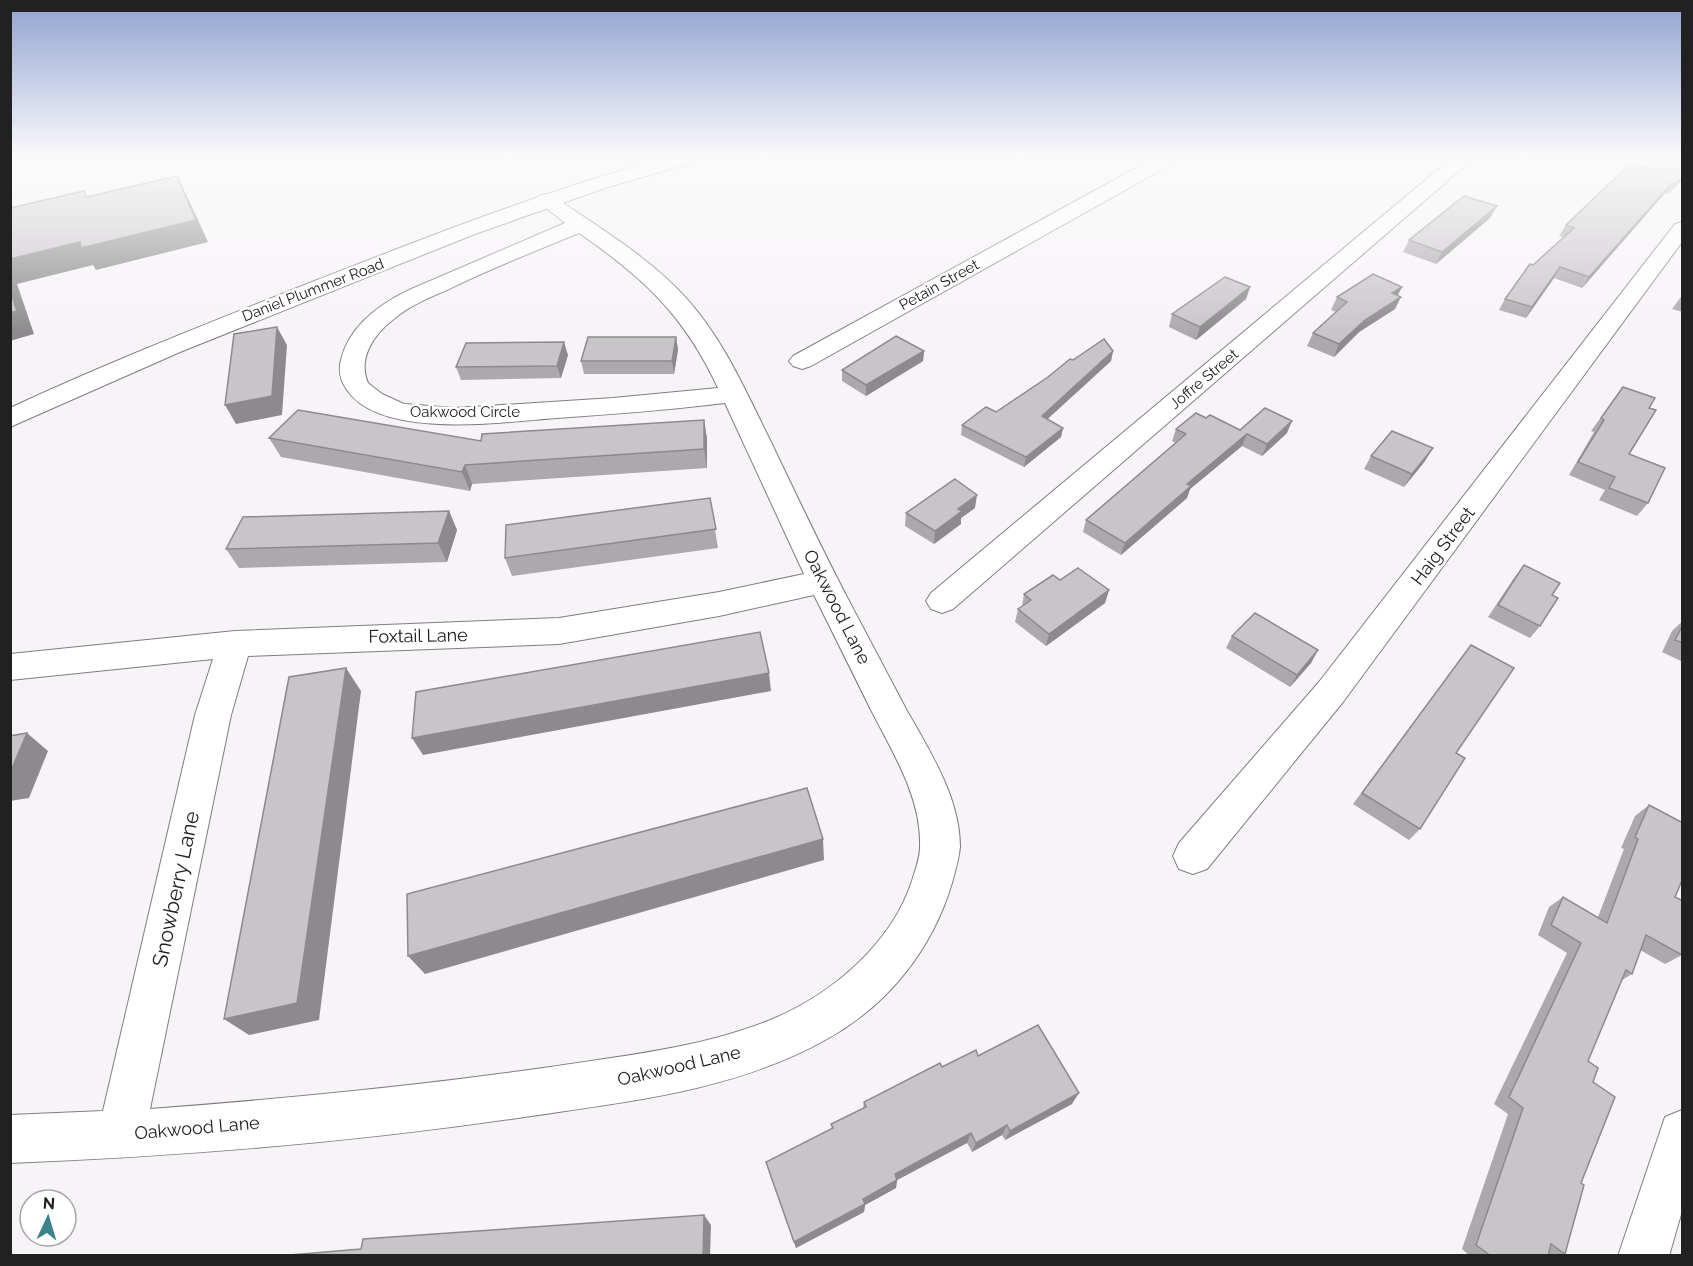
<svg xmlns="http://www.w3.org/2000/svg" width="1693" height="1266" font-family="Raleway,sans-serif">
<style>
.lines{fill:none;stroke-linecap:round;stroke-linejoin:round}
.street-casing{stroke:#807d80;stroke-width:2}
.secondary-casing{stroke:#807d80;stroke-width:2}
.street{fill:#fff;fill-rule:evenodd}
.secondary{fill:#fff;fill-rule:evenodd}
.wall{fill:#aca9ac}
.shaded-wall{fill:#8c8a8c}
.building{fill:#c8c5c8;stroke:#8c8a8c;stroke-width:1.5}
.labels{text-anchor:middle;stroke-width:5;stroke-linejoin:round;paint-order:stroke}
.far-street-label{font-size:15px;fill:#222122;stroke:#fff}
.street-label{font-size:18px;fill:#222122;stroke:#fff}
.near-street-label{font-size:21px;fill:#222122;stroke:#fff}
</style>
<rect width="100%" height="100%" fill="#f7f4f7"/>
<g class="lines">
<defs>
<g id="street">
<polygon points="1156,157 1180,157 1177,161 811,366 802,369 793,366 789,361 793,356"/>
<polygon points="1453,157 1475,157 953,609 942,613 931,609 926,601 931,593"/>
<path d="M546 194 553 196C599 228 648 256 686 298 724 340 746 392 771 442 799 501 827 560 858 618 874 648 890 679 906 709 929 750 960 797 960 847 959 859 955 871 952 883 932 950 888 1005 827 1039 737 1090 631 1101 531 1116 358 1142 184 1156 10 1163V1115L103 1111 195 715 213 659 10 680V654L235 631 559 618 719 592 804 574 725 403C669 410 613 414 557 418 503 422 381 440 347 390 340 380 338 371 341 360 349 326 380 304 409 290L565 223 536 200 539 196ZM579 233C644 278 684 315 718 388L613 398 455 408 404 404 382 394 368 383C357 358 375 333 394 319 409 306 428 298 447 290 490 269 535 251 579 233ZM814 595C833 633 852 671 870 708 892 751 922 798 920 847 920 859 915 870 912 881 891 945 830 996 768 1021 700 1048 623 1056 550 1067 417 1086 284 1099 150 1109L231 715 248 656 559 644 719 616Z"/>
<polygon points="1682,222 1682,242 1343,702 1207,869 1193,874 1179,869 1173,856 1179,843 1319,682 1675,224"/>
<polygon points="1682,1110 1682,1211 1669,1256 1618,1256 1665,1117"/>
</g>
<path id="secondary" d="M669 157H701L698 161 608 187 475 234 180 352 10 427V408C111 361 214 321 317 280 433 235 549 189 669 157Z"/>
</defs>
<use href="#street" class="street-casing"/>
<use href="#secondary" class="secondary-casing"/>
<use href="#street" class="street"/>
<use href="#secondary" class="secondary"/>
</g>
<g class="wall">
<polygon points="1683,158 1683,179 1668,194 1665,193 1582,288 1554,278 1526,318 1499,310 1505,299 1533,265 1564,237 1559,236 1566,225 1645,168"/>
<polygon points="1490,218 1436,264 1403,252 1409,240"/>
<polygon points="1250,287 1246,299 1196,340 1169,327 1172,314"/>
<polygon points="1402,287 1397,295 1395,309 1359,332 1334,357 1307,346 1313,333 1336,312 1331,310 1337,297"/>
<polygon points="1683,294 1683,312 1672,309"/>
<polygon points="676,337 678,350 674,374 584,374 581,361"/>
<polygon points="924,351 923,361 866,396 842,381 842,370"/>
<polygon points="1113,351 1111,361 1047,419 1063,428 1061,437 1024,467 961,435 962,425 996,412 1073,360"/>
<polygon points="568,355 561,378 461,380 456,367"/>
<polygon points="1623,387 1649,408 1629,454 1648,503 1637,516 1599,500 1605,490 1569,475 1594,432 1591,431"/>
<polygon points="1206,418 1240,430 1287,433 1262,456 1242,446 1190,489 1187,498 1121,555 1083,532 1086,520 1176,443 1172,441 1176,429"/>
<polygon points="704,420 707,439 707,468 472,484 470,491 281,457 269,438 481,441"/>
<polygon points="1371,456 1425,461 1404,487 1364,469"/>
<polygon points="710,498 718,548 512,576 505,558"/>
<polygon points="975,508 961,518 961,524 934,544 905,526 906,513"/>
<polygon points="449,511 457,530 447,562 239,568 226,549"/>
<polygon points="1524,565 1540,626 1530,638 1488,617 1514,578"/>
<polygon points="1060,580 1109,590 1105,603 1046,646 1015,622 1018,609 1022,606 1024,594"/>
<polygon points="1683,621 1683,662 1662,652 1672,631"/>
<polygon points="1232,636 1318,650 1311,663 1290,687 1226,648"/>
<polygon points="1471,645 1456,753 1420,829 1409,840 1353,804"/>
<polygon points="1649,805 1675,897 1682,955 1665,964 1640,950 1632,974 1622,980 1588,1061 1593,1082 1581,1183 1565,1254 1559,1256 1470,1256 1462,1249 1508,1114 1494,1104 1567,953 1538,935 1549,907 1563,897 1598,917 1624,849 1621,848 1635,816"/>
<polygon points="978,1056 1072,1104 1005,1140 1002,1135 972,1152 967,1143 897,1180 896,1188 865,1205 864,1212 796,1248 769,1171 832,1129 831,1124 863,1108 864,1102 942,1067"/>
</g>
<g class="shaded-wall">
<polygon points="177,176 188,198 208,242 96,270 93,265 17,284 34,334 10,341 10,259"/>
<polygon points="1683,176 1683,179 1668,194 1675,184"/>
<polygon points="1672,183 1665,193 1582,288 1589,277"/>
<polygon points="1497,206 1490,218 1436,264 1442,252"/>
<polygon points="1560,267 1554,278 1526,318 1532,307"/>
<polygon points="1250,287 1246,299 1196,340 1200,327"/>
<polygon points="1402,287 1396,299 1392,293"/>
<polygon points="1401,297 1395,309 1359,332 1334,357 1339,344 1365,320"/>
<polygon points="277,327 287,345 282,415 236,424 225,405"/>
<polygon points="676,337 678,350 674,374 672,361"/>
<polygon points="564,342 568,355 561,378 557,366"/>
<polygon points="924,351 923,361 866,396 866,385"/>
<polygon points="1113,351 1111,361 1040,426 1042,416"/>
<polygon points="704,420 707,439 707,468 704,449"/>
<polygon points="1292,421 1287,433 1262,456 1267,444"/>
<polygon points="1063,428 1061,437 1024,467 1026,457"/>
<polygon points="1247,434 1242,446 1190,489 1187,498 1121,555 1125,543 1187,484"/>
<polygon points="1433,448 1425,461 1404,487 1412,474"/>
<polygon points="465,465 472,484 470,491 462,472"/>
<polygon points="977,495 975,508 961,518 961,524 934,544 935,531 958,509"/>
<polygon points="449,511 457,530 447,562 438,543"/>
<polygon points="1109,590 1105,603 1046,646 1049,634"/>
<polygon points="1318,650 1311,663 1290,687 1297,675"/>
<polygon points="346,668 361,691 319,1020 249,1035 224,1019"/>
<polygon points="769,673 771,691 423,755 412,738"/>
<polygon points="27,733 48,751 29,798 10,801 10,773"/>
<polygon points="823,839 824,860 425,974 408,956"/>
<polygon points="1079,1093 1072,1104 1005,1140 1010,1131"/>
<polygon points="1007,1125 1002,1135 972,1152 976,1143"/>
<polygon points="971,1133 967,1143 897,1180 896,1188 865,1205 864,1212 796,1248 794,1242 863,1199 895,1174"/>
<polygon points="704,1215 711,1225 710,1256 703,1256"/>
</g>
<g class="building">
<polygon points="1656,157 1678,157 1683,158 1683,176 1675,184 1672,183 1589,277 1560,267 1532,307 1505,299 1530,264 1533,265 1574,228 1566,225 1630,164 1645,168"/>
<polygon points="177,176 196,220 81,248 80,242 10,259 10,208 84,191 86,197"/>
<polygon points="1464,196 1497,206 1442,252 1409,240"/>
<polygon points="1373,274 1402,287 1392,293 1401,297 1365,320 1339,344 1313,333 1347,302 1337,297"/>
<polygon points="1225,277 1250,287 1200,327 1172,314"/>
<polygon points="10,290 17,311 10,313"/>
<polygon points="277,327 272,396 225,405 234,334"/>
<polygon points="896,336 924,351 866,385 842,370"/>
<polygon points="588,337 676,337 672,361 581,361"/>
<polygon points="1104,339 1113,351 1042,416 1063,428 1026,457 962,425 986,407 996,412 1048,377 1070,359 1073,360"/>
<polygon points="564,342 557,366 456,367 466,343"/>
<polygon points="1623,387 1655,398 1649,408 1656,410 1629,454 1665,468 1648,503 1609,488 1615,477 1578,462 1604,420 1601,418"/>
<polygon points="1265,408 1292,421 1267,444 1247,434 1187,484 1191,486 1125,543 1086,520 1186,434 1176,429 1196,413 1206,418 1210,415 1240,430"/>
<polygon points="298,410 481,441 482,434 704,420 704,449 465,465 462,472 269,438"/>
<polygon points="1392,431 1433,448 1412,474 1371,456"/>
<polygon points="955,479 977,495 958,509 962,511 935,531 906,513"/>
<polygon points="710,498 716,529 505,558 506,525"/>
<polygon points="449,511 438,543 226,549 243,517"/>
<polygon points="1524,565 1560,583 1552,595 1558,598 1540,626 1498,605"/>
<polygon points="1078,568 1109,590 1049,634 1018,609 1031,600 1024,594 1053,575 1060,580"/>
<polygon points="1255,613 1318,650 1297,675 1232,636"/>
<polygon points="1683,625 1683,643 1675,640"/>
<polygon points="760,632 769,673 412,738 416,692"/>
<polygon points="1471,645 1514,668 1456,753 1465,758 1420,829 1362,793"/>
<polygon points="346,668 297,1003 224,1019 289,677"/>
<polygon points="27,733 10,773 10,736"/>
<polygon points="807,788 823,839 408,956 407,894"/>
<polygon points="1649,805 1683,823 1683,878 1675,897 1683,901 1683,952 1682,955 1646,935 1632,974 1626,970 1588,1061 1598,1068 1593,1082 1615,1097 1581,1183 1584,1185 1565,1254 1551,1244 1548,1256 1491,1256 1476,1245 1523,1108 1509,1097 1581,943 1551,925 1563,897 1607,923 1638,839 1635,837"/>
<polygon points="1038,1025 1079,1093 1010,1131 1007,1125 976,1143 971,1133 895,1174 897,1180 863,1199 865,1204 794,1242 766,1162 833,1128 831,1124 866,1107 864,1102 940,1063 942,1067 976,1050 978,1056"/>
<polygon points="704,1215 703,1256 278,1256 361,1249 363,1239"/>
</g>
<linearGradient id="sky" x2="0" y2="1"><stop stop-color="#90a2d0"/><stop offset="0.47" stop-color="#fbfafb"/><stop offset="1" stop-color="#fbfafb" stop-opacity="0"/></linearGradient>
<rect width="1693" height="334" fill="url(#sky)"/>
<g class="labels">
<g class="far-street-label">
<text transform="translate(939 285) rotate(-29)" y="5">Petain Street</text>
<text transform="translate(313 290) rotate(-21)" y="5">Daniel Plummer Road</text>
<text transform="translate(1204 379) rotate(-40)" y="5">Joffre Street</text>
<text x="465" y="417">Oakwood Circle</text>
</g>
<g class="street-label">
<text transform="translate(1443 546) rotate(-53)" y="6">Haig Street</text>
<text transform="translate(837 607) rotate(63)" y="6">Oakwood Lane</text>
<text transform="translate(418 636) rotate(-1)" y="6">Foxtail Lane</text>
<text transform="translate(679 1066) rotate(-13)" y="6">Oakwood Lane</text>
<text transform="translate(197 1128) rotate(-5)" y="6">Oakwood Lane</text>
</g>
<g class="near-street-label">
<text transform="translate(176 889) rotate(-78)" y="7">Snowberry Lane</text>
</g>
</g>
<rect width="1693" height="1266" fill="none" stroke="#222122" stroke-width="24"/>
<g transform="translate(48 1218) rotate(4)"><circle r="28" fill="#ffffff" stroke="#a7a6a7" stroke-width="1.5"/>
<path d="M0-4.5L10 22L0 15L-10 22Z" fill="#3b838a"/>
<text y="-9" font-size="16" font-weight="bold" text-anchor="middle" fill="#222122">N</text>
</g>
</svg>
